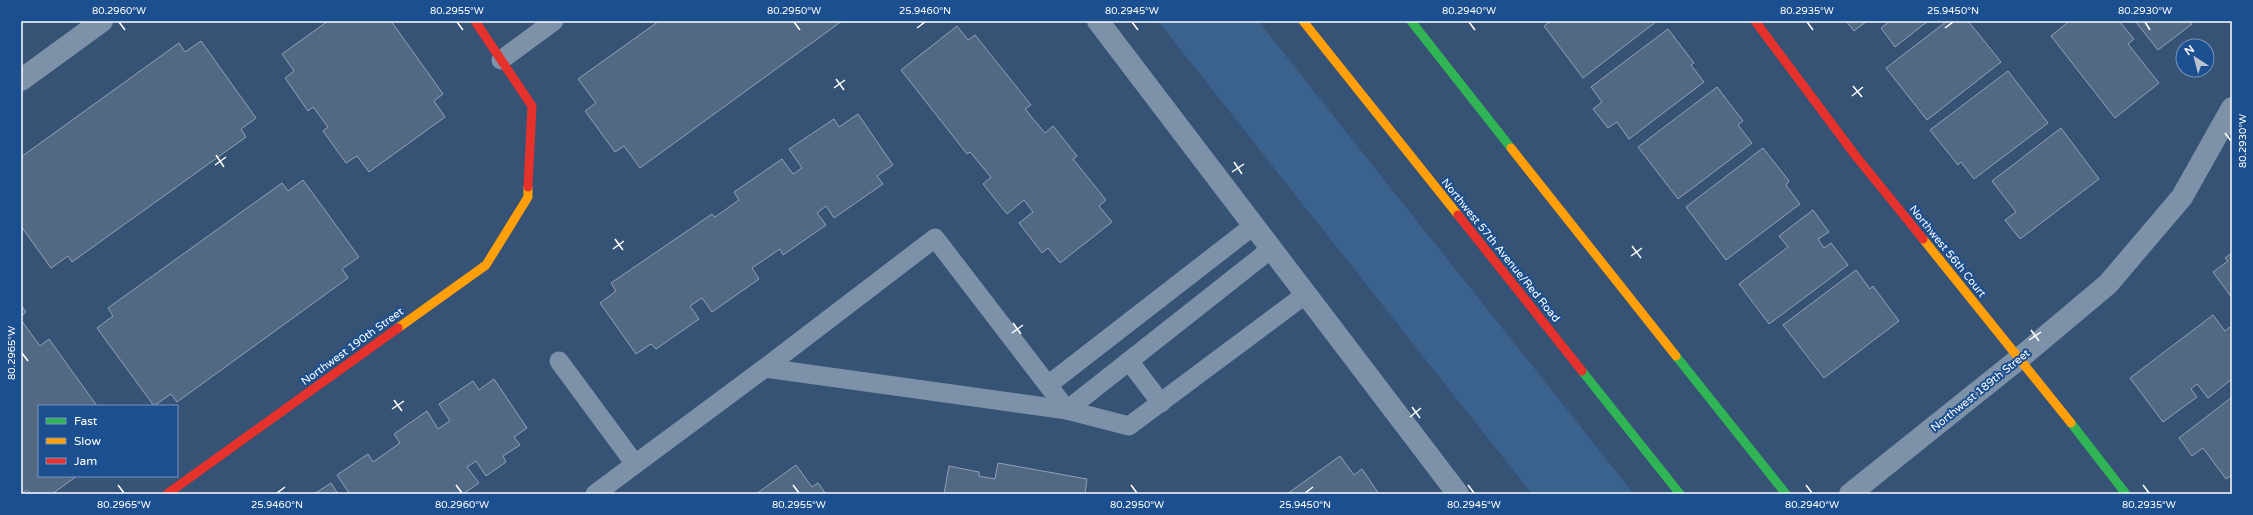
<svg xmlns="http://www.w3.org/2000/svg" width="2253" height="515" font-family="'Varela Round',sans-serif">
<style>
.water{fill:#3b618d}
.building{fill:#526984;stroke:#92a2b6}
.lines{fill:none;stroke-linecap:round;stroke-linejoin:round}
.lane{stroke:#7d92a8;stroke-width:19}
.street{stroke:#7d92a8;stroke-width:22}
.fast{stroke:#30b455;stroke-width:9}
.slow{stroke:#ff9f0a;stroke-width:9}
.jam{stroke:#e5322d;stroke-width:9}
.ticks{fill:none;stroke:#fff;stroke-width:1.5}
.labels{text-anchor:middle;stroke-width:4;stroke-linejoin:round;paint-order:stroke}
.street-label{font-size:11px;fill:#fff;stroke:#1b4f8f}
.neatline{fill:none;stroke:#fff;stroke-width:1.5}
.ticks-label{font-size:10px;text-anchor:middle;fill:#fff}
</style>
<rect width="100%" height="100%" fill="#365274"/>
<polygon class="water" points="1158,21 1258,21 1634,494 1532,494"/>
<g class="building">
<polygon points="328,21 391,21 443,94 434,101 445,117 369,172 357,156 346,163 323,131 328,127 313,107 308,111 285,78 294,71 282,54"/>
<polygon points="659,21 842,21 640,168 624,146 615,152 585,111 596,103 578,79"/>
<polygon points="1551,21 1657,21 1583,78 1544,26"/>
<polygon points="1846,21 1867,21 1854,31"/>
<polygon points="1890,21 1928,21 1895,47 1881,28"/>
<polygon points="1947,21 1968,21 2001,62 1927,120 1886,68"/>
<polygon points="2066,21 2119,21 2134,39 2128,44 2159,83 2115,118 2051,36 2067,23"/>
<polygon points="2135,21 2190,21 2192,24 2158,50"/>
<polygon points="957,26 968,40 975,35 1031,105 1025,109 1045,133 1053,126 1077,156 1073,159 1106,200 1099,206 1112,222 1060,263 1048,248 1042,253 1019,223 1033,212 1024,200 1007,214 983,184 991,177 970,152 967,154 901,70"/>
<polygon points="1668,29 1694,63 1691,65 1704,82 1629,139 1617,122 1608,128 1593,109 1602,102 1591,87"/>
<polygon points="201,41 256,118 241,129 246,137 72,262 68,256 51,268 21,226 21,157 179,43 185,52"/>
<polygon points="2008,71 2048,123 1974,179 1961,162 1958,165 1930,130"/>
<polygon points="1717,87 1743,121 1738,125 1752,143 1678,199 1638,147"/>
<polygon points="858,114 893,165 877,176 883,184 834,218 826,206 817,213 826,225 783,255 780,249 752,268 759,279 712,312 702,298 690,306 699,319 656,349 651,344 636,354 600,303 616,291 611,283 712,214 715,217 739,200 734,192 782,159 793,174 802,168 789,149 834,119 839,127"/>
<polygon points="2061,128 2099,179 2020,239 2005,220 2016,212 1992,181"/>
<polygon points="1763,148 1789,181 1786,185 1800,204 1726,260 1686,207"/>
<polygon points="303,180 359,257 342,269 348,278 177,402 171,394 154,406 97,328 113,316 108,308 282,183 288,191"/>
<polygon points="1813,210 1829,232 1818,239 1824,248 1831,243 1848,265 1769,324 1739,284 1788,247 1779,236"/>
<polygon points="2232,253 2232,298 2213,272 2228,261 2225,258"/>
<polygon points="1856,270 1870,289 1873,286 1899,321 1824,378 1783,325"/>
<polygon points="21,305 26,312 21,316"/>
<polygon points="2213,315 2225,331 2230,327 2232,329 2232,379 2208,398 2197,384 2191,389 2197,397 2163,422 2130,378"/>
<polygon points="21,320 40,346 49,339 97,406 39,406 39,476 77,476 52,494 30,494 27,490 21,494"/>
<polygon points="494,379 527,428 514,437 520,445 503,456 506,462 486,476 476,461 467,467 479,483 463,494 346,494 349,493 337,475 368,454 373,462 400,443 394,434 427,411 438,429 450,421 439,404 473,381 479,390"/>
<polygon points="2232,397 2232,475 2226,479 2203,448 2192,456 2179,438"/>
<polygon points="1340,456 1354,475 1362,469 1379,494 1287,494"/>
<polygon points="998,463 1087,479 1085,494 944,494 949,466 979,472 979,476 995,479"/>
<polygon points="796,465 812,487 818,483 826,494 756,494"/>
<polygon points="331,483 338,494 314,494"/>
</g>
<g class="lines">
<g class="lane">
<polyline points="501,60 554,21"/>
<polyline points="559,361 635,464"/>
<polyline points="1129,361 1161,403"/>
<polyline points="765,368 935,238 1067,410"/>
<polyline points="1048,385 1253,226"/>
<polyline points="1067,410 1271,249"/>
<polyline points="595,494 765,368 1067,410 1129,426 1306,294"/>
</g>
<g class="street">
<polyline points="1098,21 1458,494"/>
<polyline points="21,80 102,21"/>
<polyline points="1850,494 2020,358 2108,284 2182,197 2232,108"/>
</g>
<g class="fast">
<polyline points="1411,21 1511,148"/>
<polyline points="1676,356 1786,494"/>
<polyline points="1582,371 1680,494"/>
<polyline points="2071,423 2126,494"/>
</g>
<g class="slow">
<polyline points="1303,21 1458,215"/>
<polyline points="1511,148 1676,356"/>
<polyline points="1923,239 2071,423"/>
<polyline points="398,328 486,265 528,197 528,187"/>
</g>
<g class="jam">
<polyline points="475,21 532,106 528,187"/>
<polyline points="1755,21 1855,155 1923,239"/>
<polyline points="1458,215 1582,371"/>
<polyline points="167,494 398,328"/>
</g>
</g>
<path class="ticks" d="M119 22 125 30M457 22 463 30M794 22 800 30M1132 22 1138 30M1469 22 1475 30M1807 22 1813 30M2145 22 2150 30M917 28 925 22M1945 28 1953 22M836 79 844 90M1853 86 1862 97M834 88 845 80M1852 96 1863 87M2225 133 2231 141M216 155 224 167M1234 162 1242 174M215 165 226 157M1232 172 1244 164M615 239 623 250M1632 246 1641 258M613 249 624 241M1631 256 1642 248M1013 323 1021 334M2031 330 2039 341M1012 333 1023 325M2029 340 2041 332M22 353 28 361M394 400 402 411M1412 407 1420 418M392 409 404 401M1410 417 1421 408M118 485 124 493M456 485 462 493M793 485 799 493M1131 485 1137 493M1468 485 1474 493M1806 485 1812 493M2143 485 2149 493M277 493 285 487M1305 493 1313 487"/>
<g class="labels">
<g class="street-label">
<text transform="translate(1501 250) rotate(51)" y="4">Northwest 57th Avenue/Red Road</text>
<text transform="translate(1948 251) rotate(51)" y="4">Northwest 56th Court</text>
<text transform="translate(352 346) rotate(-36)" y="4">Northwest 190th Street</text>
<text transform="translate(1980 390) rotate(-39)" y="4">Northwest 189th Street</text>
</g>
</g>
<rect width="2253" height="515" fill="none" stroke="#1b4f8f" stroke-width="44"/>
<rect x="38" y="405" width="140" height="72" fill="#1b4f8f" stroke="#7695bc"/>
<rect x="46" y="418" width="20" height="6" fill="#30b455" stroke="#7695bc"/>
<text x="74" y="425" font-size="12" fill="#ffffff">Fast</text>
<rect x="46" y="438" width="20" height="6" fill="#ff9f0a" stroke="#7695bc"/>
<text x="74" y="445" font-size="12" fill="#ffffff">Slow</text>
<rect x="46" y="458" width="20" height="6" fill="#e5322d" stroke="#7695bc"/>
<text x="74" y="465" font-size="12" fill="#ffffff">Jam</text>
<g transform="translate(2195 58) rotate(324)"><circle r="19" fill="#1b4f8f" stroke="#7695bc"/>
<path d="M0-3L7 15L0 10L-7 15Z" fill="#b9c2ce"/>
<text y="-6" font-size="11" font-weight="bold" text-anchor="middle" fill="#ffffff">N</text>
</g>
<rect x="22" y="22" width="2209" height="471" class="neatline"/>
<g class="ticks-label">
<text x="119" y="14">80.2960°W</text>
<text x="457" y="14">80.2955°W</text>
<text x="794" y="14">80.2950°W</text>
<text x="925" y="14">25.9460°N</text>
<text x="1132" y="14">80.2945°W</text>
<text x="1469" y="14">80.2940°W</text>
<text x="1807" y="14">80.2935°W</text>
<text x="1953" y="14">25.9450°N</text>
<text x="2145" y="14">80.2930°W</text>
<text transform="translate(2242 141) rotate(-90)" y="4">80.2930°W</text>
<text transform="translate(11 353) rotate(-90)" y="4">80.2965°W</text>
<text x="124" y="508">80.2965°W</text>
<text x="277" y="508">25.9460°N</text>
<text x="462" y="508">80.2960°W</text>
<text x="799" y="508">80.2955°W</text>
<text x="1137" y="508">80.2950°W</text>
<text x="1305" y="508">25.9450°N</text>
<text x="1474" y="508">80.2945°W</text>
<text x="1812" y="508">80.2940°W</text>
<text x="2149" y="508">80.2935°W</text>
</g>
</svg>
